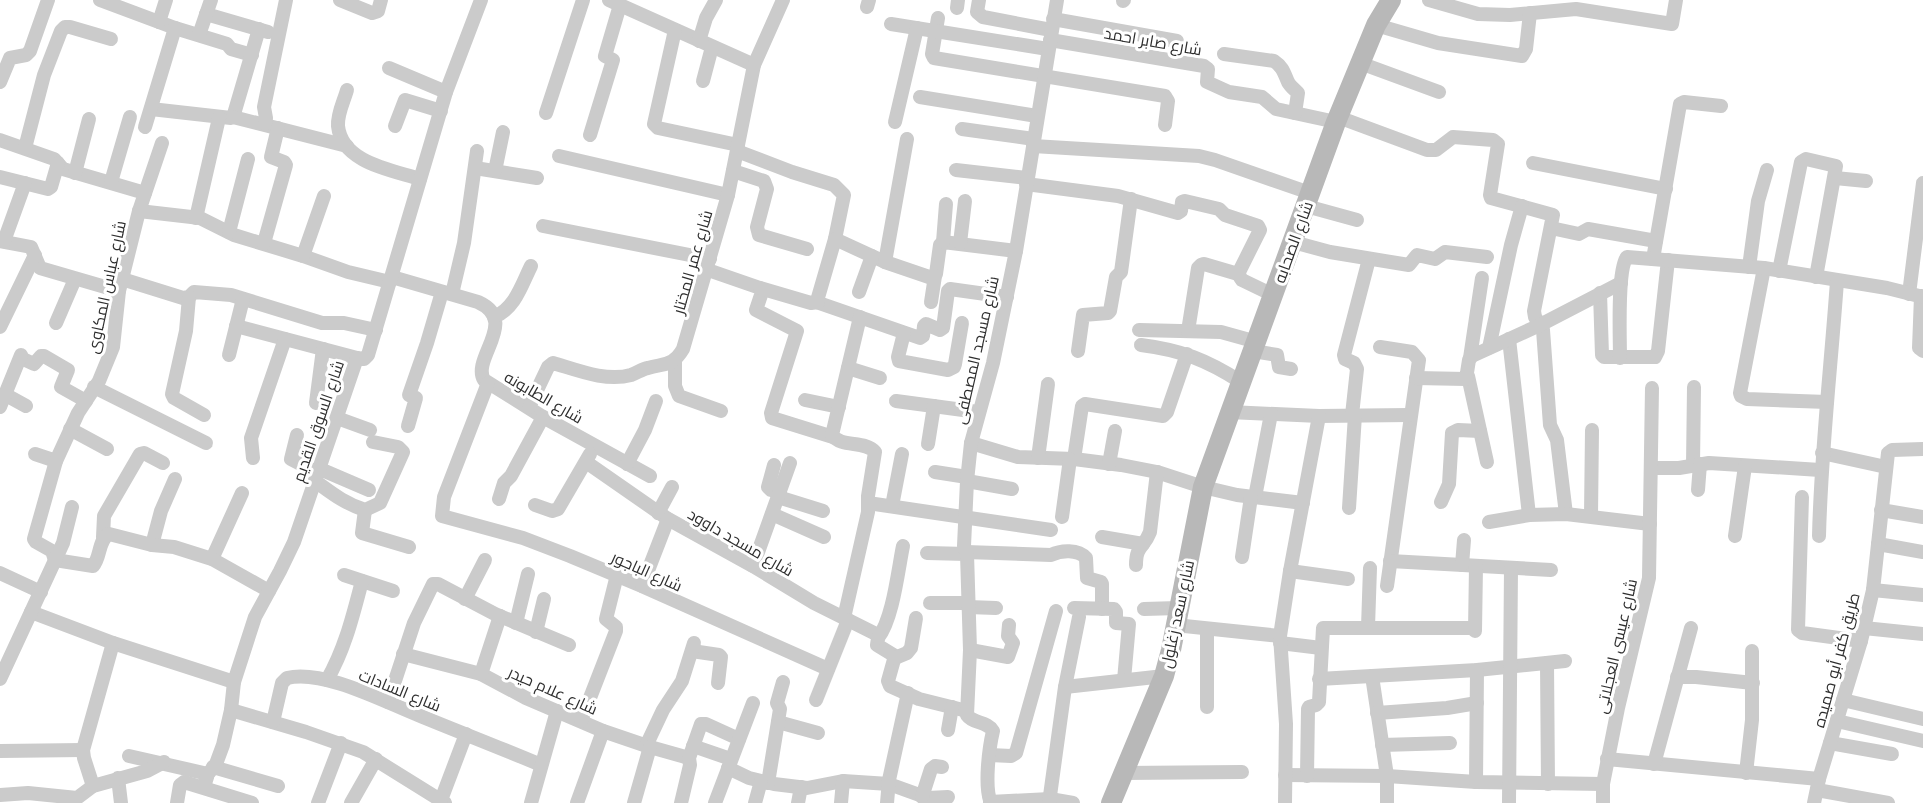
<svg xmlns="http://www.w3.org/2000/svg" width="1923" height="803" font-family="'Fira Sans',Cairo,sans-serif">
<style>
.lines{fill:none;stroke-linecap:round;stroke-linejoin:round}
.street{stroke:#cbcbcb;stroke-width:14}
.secondary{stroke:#b8b8b8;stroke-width:20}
.labels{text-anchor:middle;stroke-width:6;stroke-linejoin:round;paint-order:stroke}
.street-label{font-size:16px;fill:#2e2e2e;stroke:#fff}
</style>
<rect width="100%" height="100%" fill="#fff"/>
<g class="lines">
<g class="street">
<polyline points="100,0 175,28 227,44 231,49 252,55"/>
<polyline points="340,0 372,13 378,11 381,0"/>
<polyline points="609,0 754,65"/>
<polyline points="979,0 977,12 983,17 1051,30"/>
<polyline points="1429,0 1478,14 1510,15 1576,9 1672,24 1676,0"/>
<polyline points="1123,1 1124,0"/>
<polyline points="867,7 869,0"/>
<polyline points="957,8 958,0"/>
<polyline points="206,14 268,32"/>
<polyline points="938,18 932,54 934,58 1165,96 1168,101 1165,125"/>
<polyline points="1053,19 1177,41"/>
<polyline points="159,22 166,0"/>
<polyline points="891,24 1048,49"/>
<polyline points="1376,25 1438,43 1522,56 1526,49 1530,13"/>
<polyline points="675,30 654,124 658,128 738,145"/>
<polyline points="199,35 211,0"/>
<polyline points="1050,40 1204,66 1208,69 1207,82 1229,92 1262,97 1276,109 1336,122"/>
<polyline points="699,41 706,18 716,0"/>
<path d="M1224 54 1274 61C1283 67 1284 73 1288 82 1290 86 1295 90 1298 93L1295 113"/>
<polyline points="1360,63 1439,92"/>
<polyline points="389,68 446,92"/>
<polyline points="703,81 712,47"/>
<polyline points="0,82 10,58 26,55 30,51 48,0"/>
<path d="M347 90C344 101 337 114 338 126 342 163 392 170 420 179"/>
<polyline points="920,97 1037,116"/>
<polyline points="151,109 231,118 234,114 259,29"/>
<polyline points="546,113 583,0"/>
<polyline points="233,117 347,146"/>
<polyline points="1338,117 1427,150 1436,150 1453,137 1493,140 1498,144 1490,195 1491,198 1553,215 1534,311 1535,317 1543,330 1550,425 1557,440 1566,514"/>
<polyline points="895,122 917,28"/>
<polyline points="265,124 266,118 264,107 286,0"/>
<polyline points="395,126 405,100 441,111"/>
<polyline points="145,127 175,28"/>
<polyline points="962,129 1034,139"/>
<polyline points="590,135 613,60 605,56 620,5"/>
<polyline points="0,140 54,159 63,169 145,193"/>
<polyline points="1033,146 1199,156 1215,160 1310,193"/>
<polyline points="25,148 44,75 61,31 65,27 70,27 111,39"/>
<polyline points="737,151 792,172 834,185 844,195 835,239 817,301 819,303 920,338 923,336 924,326 926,324 940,330 943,328 948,291 950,289 1007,297"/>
<polyline points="559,156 728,195"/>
<polyline points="1533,163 1666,189"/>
<polyline points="475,168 537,178"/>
<polyline points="956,170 1027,178"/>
<polyline points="495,171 503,132"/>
<polyline points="733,171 764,181 767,189 757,227 759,235 807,249"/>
<polyline points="75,173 89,119"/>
<polyline points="0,177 48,189 51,187 58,163"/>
<polyline points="1835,178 1866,181"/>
<polyline points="111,182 130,117"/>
<polyline points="1026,184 1118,196 1178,213 1181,211 1182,202 1185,201 1219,209 1225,215 1258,226 1260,230 1238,274"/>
<polyline points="1306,206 1357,220"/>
<polyline points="139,211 200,218 234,235 303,256 348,272 390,282"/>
<polyline points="196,218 219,118"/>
<polyline points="543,226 710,259"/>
<polyline points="1551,228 1579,234 1588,229 1656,241"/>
<polyline points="229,232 248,159"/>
<polyline points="835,239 885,262 932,278 936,274 940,245 943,242 1016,251"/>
<polyline points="0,241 31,247 40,268 119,291"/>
<polyline points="4,241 25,183"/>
<polyline points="943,242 946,204"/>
<polyline points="1293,242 1330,252 1409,265 1417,255 1435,259 1445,252 1487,257"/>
<polyline points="264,243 286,165 284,162 271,157 278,128"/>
<polyline points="960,243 965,201"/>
<polyline points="303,256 324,196"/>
<polyline points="1653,259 1680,104 1684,102 1721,106"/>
<polyline points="885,262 907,139"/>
<polyline points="1749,267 1758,201 1767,170"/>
<polyline points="1764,268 1740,393 1741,396 1747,399 1827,402"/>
<polyline points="708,270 760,288 762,292 756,310 797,331 771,413 772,418 833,437"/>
<polyline points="1779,271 1801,162 1806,159 1836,166 1816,277"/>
<path d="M392 277 478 302C520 321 471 358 484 380L543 417 650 476"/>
<polyline points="122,279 183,298 189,297 194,292 231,295 322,323 344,323 376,330"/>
<polyline points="760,288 811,303 818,302"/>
<polyline points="859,292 872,256"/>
<polyline points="1600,293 1602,355 1604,357 1655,357 1658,351 1668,260"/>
<polyline points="452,294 464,243 477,151"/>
<polyline points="1909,294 1923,183"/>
<polyline points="1921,296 1919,348 1923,351"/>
<polyline points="189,297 186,331 172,394 174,398 204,415"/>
<polyline points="931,302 935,276"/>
<path d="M494 317C515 309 522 284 531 266"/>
<polyline points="56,323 75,279"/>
<polyline points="236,326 357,358"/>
<polyline points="0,327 35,255"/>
<polyline points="1139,330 1221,332 1257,342"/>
<polyline points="1188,331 1198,268 1201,265 1204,264 1238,274 1242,280 1273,295"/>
<polyline points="904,333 898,357 899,361 948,370 954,367 955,364 962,323"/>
<polyline points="1509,339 1529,515"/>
<path d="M1141 345C1181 350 1207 360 1241 382"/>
<polyline points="1380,347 1412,352 1419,360 1387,586"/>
<polyline points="1489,348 1511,245 1522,206"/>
<polyline points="1078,351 1083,315 1108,313 1110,311 1116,277 1121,272 1131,199"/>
<polyline points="1253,351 1277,355 1279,367 1291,369"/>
<polyline points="229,355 243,299"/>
<polyline points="21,358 34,364 41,356 44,356 68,370 61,387 86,401"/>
<polyline points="1470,358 1482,278"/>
<path d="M1620 358C1620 339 1617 269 1627 257L1764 268 1887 288 1923 297"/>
<polyline points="675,359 675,386 679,396 721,411"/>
<polyline points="848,368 880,378"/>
<polyline points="1468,376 1487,462"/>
<polyline points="1416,378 1466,379 1469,360 1472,356 1540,325 1621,283"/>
<polyline points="488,383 444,497 442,516 523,538 570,556 642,586 828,669"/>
<polyline points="94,387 206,443"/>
<polyline points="6,395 26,406"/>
<polyline points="805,400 839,407"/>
<polyline points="896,401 978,412"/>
<polyline points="316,403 323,349"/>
<polyline points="0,407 21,355"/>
<path d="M529 407 548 367 553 363C577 370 606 382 631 375 637 373 642 369 648 368 666 363 673 366 683 349L728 195 754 65 783 0"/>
<polyline points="1229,412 1319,416 1410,415"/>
<polyline points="1352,415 1357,369 1354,363 1345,359 1344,355 1369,259"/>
<polyline points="337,418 370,430"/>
<polyline points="408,426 416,398 409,395 427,343 442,292"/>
<polyline points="70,429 107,449"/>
<polyline points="297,435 291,459 318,473"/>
<polyline points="971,443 1018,457 1074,459 1121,465 1157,472 1203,487 1237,495 1303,503"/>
<polyline points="928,444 934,406"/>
<polyline points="1822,453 1886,467"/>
<polyline points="35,454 56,461"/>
<polyline points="253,458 251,438 285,339"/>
<polyline points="1038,458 1048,384"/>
<polyline points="1074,459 1082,406 1085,404 1163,416 1167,412 1187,354"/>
<polyline points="586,462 668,519 753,566 814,603 876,634 878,638 877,645 895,656 888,681 890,686 919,699 967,711"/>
<polyline points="627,464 645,430 656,401"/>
<polyline points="1109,464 1115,431"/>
<polyline points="774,465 768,487 771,490 780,492"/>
<polyline points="1693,465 1694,387"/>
<polyline points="1652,468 1679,468 1709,463 1820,470"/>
<polyline points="320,469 369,490"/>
<polyline points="935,472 967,477"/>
<path d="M315 481C333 494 344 503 365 510L380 503 403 452 398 447 373 442"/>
<polyline points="967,481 1012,489"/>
<polyline points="1698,490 1700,464"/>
<polyline points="778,497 823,511"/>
<polyline points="1255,497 1271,414"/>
<polyline points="1802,497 1798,630 1802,633 1861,641"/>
<polyline points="499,499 504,483 511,476 543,417"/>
<polyline points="1441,502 1449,484 1452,433 1458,430 1480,431"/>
<polyline points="868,503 1051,530"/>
<polyline points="535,505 552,511 558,509 590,454"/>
<polyline points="892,506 902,454"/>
<polyline points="1349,508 1355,415"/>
<polyline points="365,510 362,533 409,547"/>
<polyline points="1881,510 1923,517"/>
<polyline points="658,513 672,487"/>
<polyline points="772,514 824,537"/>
<polyline points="1591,516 1592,430"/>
<polyline points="1062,517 1070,459"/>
<polyline points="1489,522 1529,515 1566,514 1650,524"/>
<polyline points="1735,536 1745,466"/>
<path d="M1819 536C1821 451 1831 366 1837 281"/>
<polyline points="103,537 104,516 140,454 144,453 163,463"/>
<polyline points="1102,537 1143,544"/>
<polyline points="1878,544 1923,552"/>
<polyline points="152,545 161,511 175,479"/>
<path d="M966 552 1051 555C1061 550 1078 549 1086 558L1087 578 1101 582 1102 584V609"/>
<polyline points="927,553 967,554"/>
<polyline points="1242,557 1251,497"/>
<polyline points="212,559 242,493"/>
<polyline points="55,560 52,551 36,542 34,539 56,461 78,413 99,381 113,347 119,291 139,211 162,143"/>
<path d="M55 560 93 566C101 557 98 540 109 534L152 545 174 547 212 559 269 591"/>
<polyline points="1390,561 1551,570"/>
<path d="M1136 565C1136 545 1144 548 1150 532L1157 472"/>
<polyline points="1462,565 1464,540"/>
<polyline points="753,566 790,463"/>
<polyline points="1290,571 1348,579"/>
<polyline points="0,573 41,592"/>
<polyline points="344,575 393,591"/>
<polyline points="642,586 668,519"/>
<polyline points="1873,590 1923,595"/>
<polyline points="465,599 485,560"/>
<polyline points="930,603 968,603"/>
<polyline points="968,607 996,608"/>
<polyline points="1074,608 1114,609 1116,612 1116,623 1129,624 1124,680"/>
<polyline points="1144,609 1178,608"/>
<polyline points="31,612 113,643 234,682"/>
<path d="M844 618 868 512V496L875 452C865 440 841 448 832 435L860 317"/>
<polyline points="516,623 528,574"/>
<polyline points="1175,625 1280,636"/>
<polyline points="1368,627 1370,568"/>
<polyline points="1864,628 1923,634"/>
<polyline points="1207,629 1207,707"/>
<polyline points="1475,631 1476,566"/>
<polyline points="536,632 544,599"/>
<path d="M878 638C893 619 898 570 903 546"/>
<polyline points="1280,643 1321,648"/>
<polyline points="970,650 1008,657 1013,643 1008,636 1009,625"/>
<polyline points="692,651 719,655 721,657 718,683"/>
<polyline points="403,654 481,674 526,698 603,731 650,747 689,758"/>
<polyline points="895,658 907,653 911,648 916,618"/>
<polyline points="1547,663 1548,784"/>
<polyline points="481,674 500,616"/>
<polyline points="1372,676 1387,776 1387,803"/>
<polyline points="1677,677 1696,677 1753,683"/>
<polyline points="0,679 63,543 72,507"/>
<polyline points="1319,679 1477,670 1565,661"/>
<path d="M327 680C345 649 353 615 362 581"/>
<polyline points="1065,687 1164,676"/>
<polyline points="816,700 848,620"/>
<polyline points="1843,700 1923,719"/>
<polyline points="388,702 414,623 433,584 438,584 495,614 569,645"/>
<polyline points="231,710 306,732 363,752 445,803"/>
<polyline points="1377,713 1447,708 1477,703"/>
<polyline points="581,721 616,631 616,627 606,619 617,575"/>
<polyline points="1837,721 1923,741"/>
<path d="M273 722 282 683 287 678C323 669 385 702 418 715 459 732 501 748 541 765"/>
<polyline points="778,722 818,733"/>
<polyline points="948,730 952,707"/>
<polyline points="1830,743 1892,754"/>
<polyline points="1382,745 1450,743"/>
<polyline points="646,746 663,710 682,681 694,643"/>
<polyline points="693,746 731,759"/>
<polyline points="0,751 83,750"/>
<polyline points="990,755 1011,756 1016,753 1056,611"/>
<polyline points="129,756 208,774"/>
<polyline points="1607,759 1819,779"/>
<polyline points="1654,764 1691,628"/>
<polyline points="213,767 278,786"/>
<polyline points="728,768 749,778 774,784 807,788 843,781 889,784 928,798 948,797"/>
<polyline points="1123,773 1242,772"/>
<polyline points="1746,773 1752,720 1752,651"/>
<polyline points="1285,775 1387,776 1476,782 1603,784"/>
<polyline points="1307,776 1308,709 1309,707 1316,705 1319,702 1323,628 1475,628"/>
<polyline points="118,778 121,803"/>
<polyline points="1476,782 1477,670"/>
<polyline points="768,783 780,709 777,703 783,682"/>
<polyline points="93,786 84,758 83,750 113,643"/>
<polyline points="204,787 208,774 216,764 223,745 231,710 234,682 255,617 280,571 294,542 357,358 364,359 368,355 446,92 481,0"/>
<polyline points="1817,790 1888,803"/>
<polyline points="0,795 28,793 77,798 93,786 147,771 164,762"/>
<polyline points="922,797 931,769 935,766 942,767"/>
<polyline points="441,800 466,734"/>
<polyline points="990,802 1050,799 1073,803"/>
<polyline points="177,803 180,785 184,782 252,803"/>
<polyline points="318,803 341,743"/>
<polyline points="351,803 376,759"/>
<polyline points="531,803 557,711"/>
<polyline points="577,803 603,731"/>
<polyline points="634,803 650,747"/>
<polyline points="681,803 690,765 689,758 701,724 706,724 739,739"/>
<polyline points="715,803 753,703"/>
<polyline points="755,803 761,781"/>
<polyline points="798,803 801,787"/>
<polyline points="841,803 843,781"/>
<polyline points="887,803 889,780 908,693"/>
<path d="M991 803C984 787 989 748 993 731 987 721 973 724 967 715L970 650 967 554 964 546 967 481 971 443 993 363 1016 251 1057 0"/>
<polyline points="1049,803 1065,687 1079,617"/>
<polyline points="1285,803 1286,724 1280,636 1290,571 1319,416"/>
<polyline points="1509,803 1511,568"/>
<polyline points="1603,803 1603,784 1618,708 1649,578 1652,388"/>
<polyline points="1814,803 1819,779 1861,641 1873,590 1888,453 1892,450 1923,449"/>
</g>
<polyline class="secondary" points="1111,803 1164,676 1171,650 1203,487 1336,122 1376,25 1391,0"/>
</g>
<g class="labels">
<g class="street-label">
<text transform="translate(1153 41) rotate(10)" y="6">شارع صابر احمد</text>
<text transform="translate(1293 242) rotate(-70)" y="6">شارع الصحابه</text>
<text transform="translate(692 262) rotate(-74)" y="6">شارع عمر المختار</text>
<text transform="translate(106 287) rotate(-78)" y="6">شارع عباس المكاوى</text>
<text transform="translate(976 350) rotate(-77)" y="6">شارع مسجد المصطفى</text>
<text transform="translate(544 397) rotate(30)" y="6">شارع الطابونه</text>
<text transform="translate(318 421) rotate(-71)" y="6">شارع السوق القديم</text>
<text transform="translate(741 542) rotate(30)" y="6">شارع مسجد داوود</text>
<text transform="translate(647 571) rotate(24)" y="6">شارع الباجور</text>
<text transform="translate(1177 614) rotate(-78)" y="6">شارع سعد زغلول</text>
<text transform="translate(1616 646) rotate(-77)" y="6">شارع عيسى العجلاتى</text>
<text transform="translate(1836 660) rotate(-75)" y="6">طريق كفر أبو صميده</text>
<text transform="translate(400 690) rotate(22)" y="6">شارع السادات</text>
<text transform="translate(553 690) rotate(24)" y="6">شارع علام حيدر</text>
</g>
</g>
</svg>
